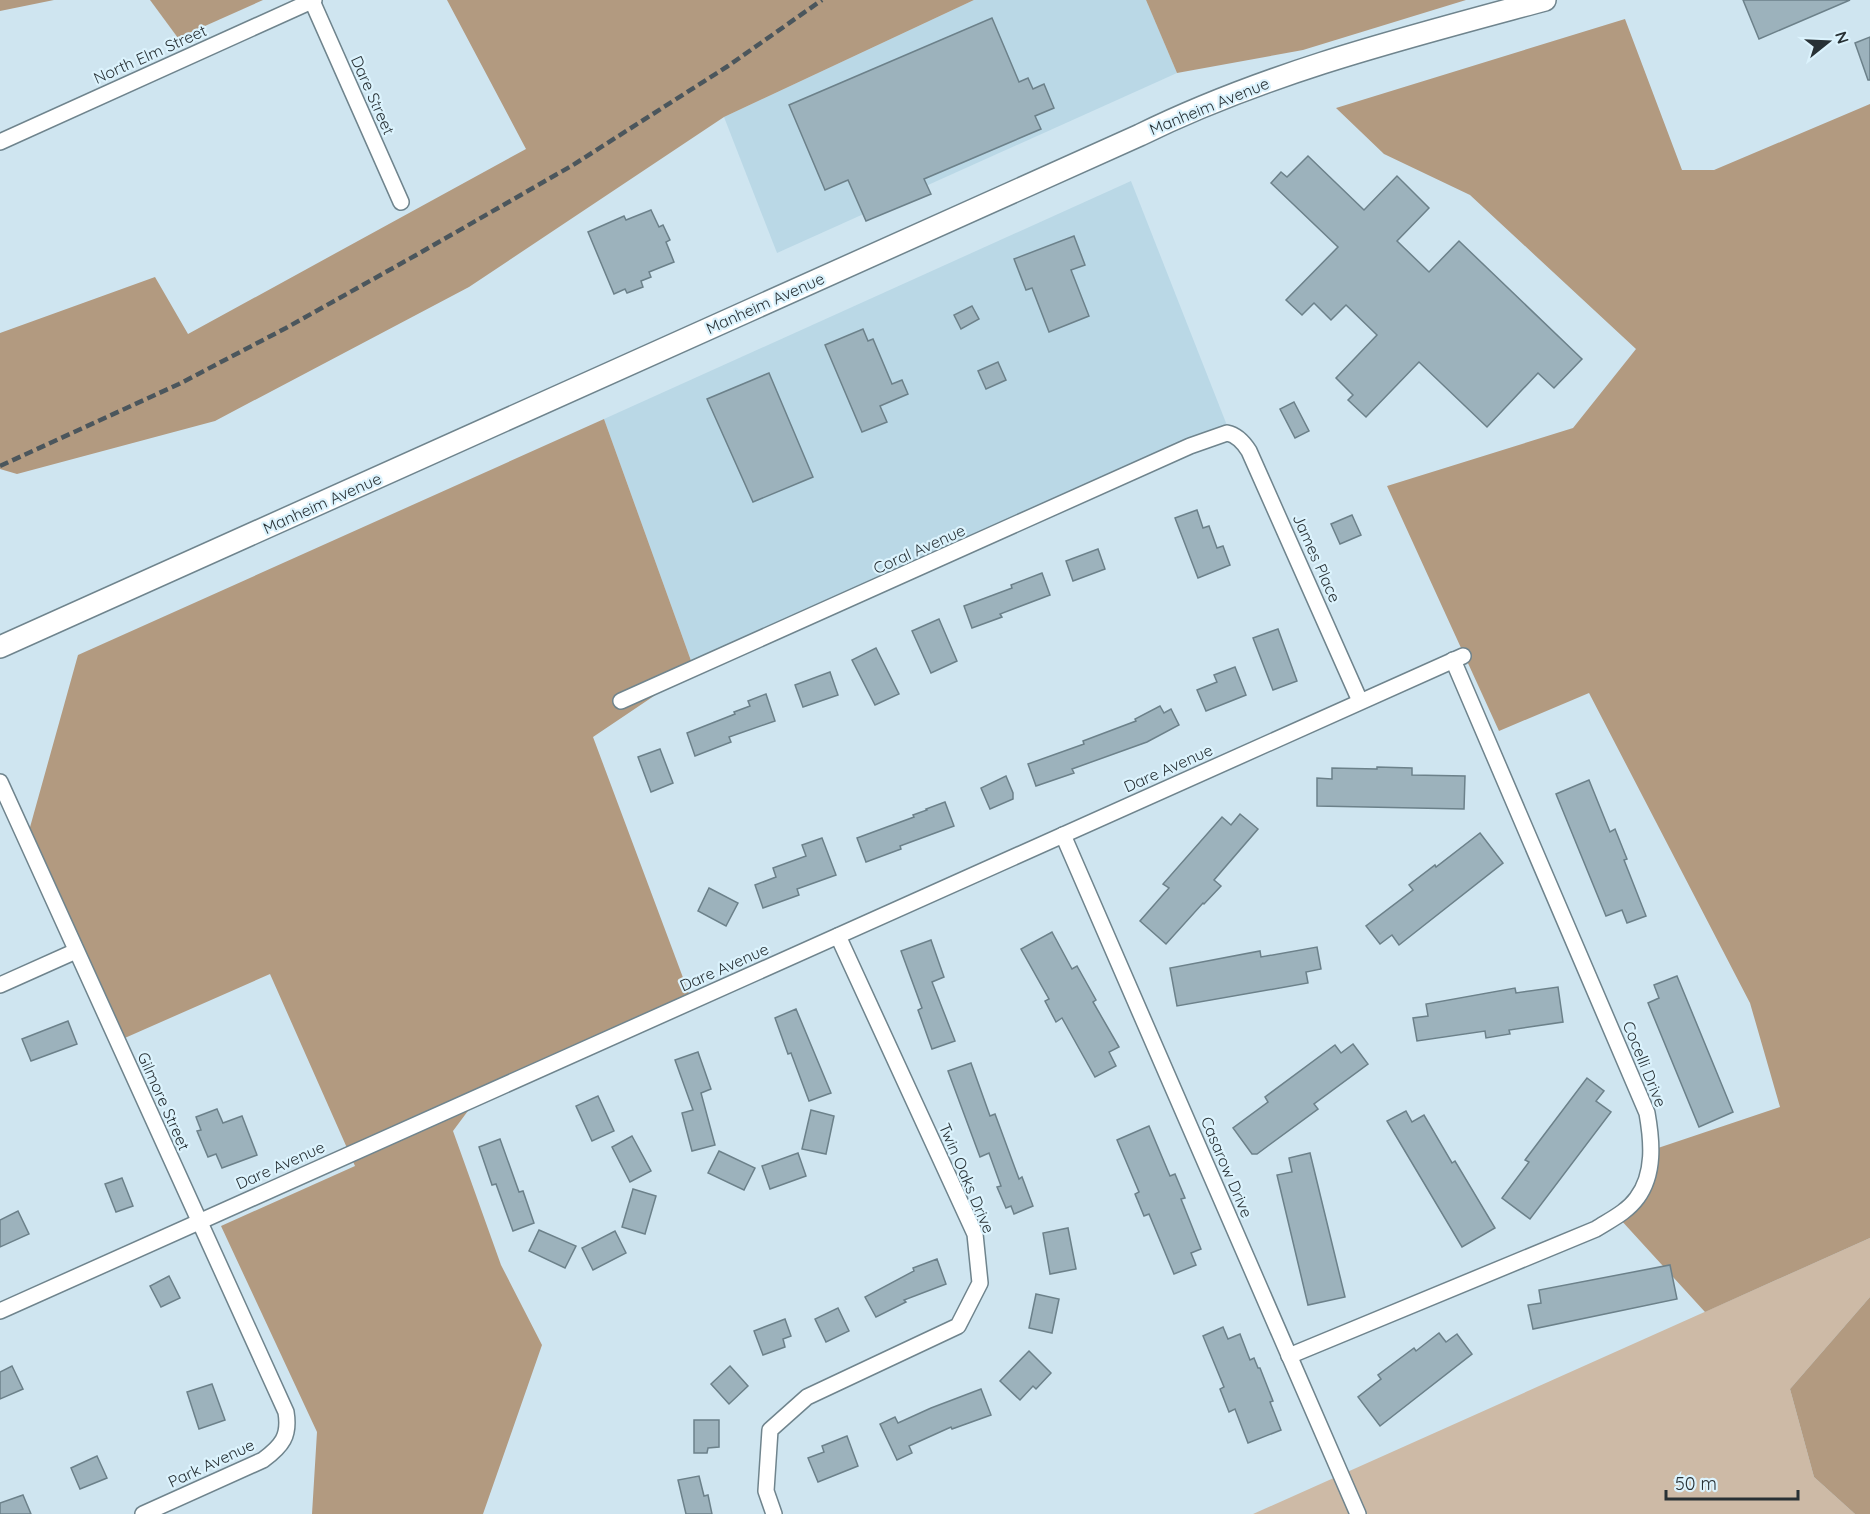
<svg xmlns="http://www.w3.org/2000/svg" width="1870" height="1514" font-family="Quicksand,sans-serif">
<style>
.built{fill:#bad8e6}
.green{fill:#cdbaa6}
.forest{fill:#b29a80}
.building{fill:#9cb2bc;stroke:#6c818a;stroke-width:1.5}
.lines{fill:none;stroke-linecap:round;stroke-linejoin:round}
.street-casing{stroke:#6f848d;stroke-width:18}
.secondary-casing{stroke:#6f848d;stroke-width:24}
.street{stroke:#fff;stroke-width:15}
.secondary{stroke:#fff;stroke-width:21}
.rail{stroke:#4b565c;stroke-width:4.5;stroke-dasharray:9 4.5;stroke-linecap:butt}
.labels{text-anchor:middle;stroke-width:4.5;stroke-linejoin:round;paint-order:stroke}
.street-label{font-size:16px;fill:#283135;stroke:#dcf3fd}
</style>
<rect width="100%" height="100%" fill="#cfe5f0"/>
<g class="built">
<polygon points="974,0 1146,0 1177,73 777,253 724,117"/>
<polygon points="1131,181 1230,433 694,669 604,419"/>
</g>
<polygon class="green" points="1870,1238 1870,1297 1790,1389 1814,1477 1855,1514 1253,1514"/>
<g class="forest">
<polygon points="0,0 54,0 0,11"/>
<polygon points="150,0 263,0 178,38"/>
<polygon points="447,0 974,0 724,117 469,287 215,421 17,474 0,469 0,333 155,277 188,334 526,149"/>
<polygon points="1146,0 1466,0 1303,50 1177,73"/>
<polygon points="1625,19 1682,170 1714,170 1870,104 1870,1238 1705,1312 1620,1219 1655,1149 1780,1107 1750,1003 1589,693 1499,731 1387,486 1573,428 1636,349 1470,195 1384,154 1336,108"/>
<polygon points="604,419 694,669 593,737 691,999 482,1092 453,1131 501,1265 542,1345 483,1514 312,1514 317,1432 221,1226 355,1166 270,974 118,1041 27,838 78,655"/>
<polygon points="1870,1297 1870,1514 1855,1514 1814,1477 1790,1389"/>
</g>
<g class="building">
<polygon points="1743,0 1850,0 1759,39"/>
<polygon points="992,18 1019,82 1028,78 1033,89 1044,84 1054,108 1035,116 1041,129 924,179 931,194 866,221 848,180 825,190 789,105"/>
<polygon points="1870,37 1870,80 1868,80 1855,43"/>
<polygon points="1308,156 1364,210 1397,176 1429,208 1397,241 1429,272 1459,241 1582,359 1554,388 1538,373 1487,427 1419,362 1366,417 1348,400 1353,395 1336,378 1377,335 1346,305 1331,320 1314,303 1302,315 1286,300 1338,247 1271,183 1281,172 1287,177"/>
<polygon points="651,210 659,227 663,225 670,240 666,242 674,262 649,272 651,277 641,281 643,287 627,293 625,289 614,294 588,232 624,216 626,220"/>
<polygon points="1074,236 1085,265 1071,270 1089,316 1049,332 1032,288 1026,290 1014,259"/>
<polygon points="972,306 979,319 961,329 954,315"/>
<polygon points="863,329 868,341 873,339 892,384 902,380 908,394 880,406 887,422 862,432 825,345"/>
<polygon points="998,362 1006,380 986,389 978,371"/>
<polygon points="769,373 813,477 753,502 707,399"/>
<polygon points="1294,402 1309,431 1295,438 1280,409"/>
<polygon points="1197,510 1203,528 1209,526 1217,548 1223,546 1230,565 1198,578 1175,518"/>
<polygon points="1352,515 1361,535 1340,544 1331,524"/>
<polygon points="1098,549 1105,569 1073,581 1066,561"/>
<polygon points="1042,573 1050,595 1000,614 1002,617 972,628 964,606 1012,588 1011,585"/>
<polygon points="939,619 957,661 931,673 912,631"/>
<polygon points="1278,629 1297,681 1273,690 1253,638"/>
<polygon points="876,648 899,694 875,705 852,660"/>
<polygon points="1235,667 1246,695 1206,711 1197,690 1217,682 1214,675"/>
<polygon points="830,672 838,695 803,707 795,685"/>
<polygon points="766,694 775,721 729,737 731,742 695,756 687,733 735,714 734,712 750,706 748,701"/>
<polygon points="1160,706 1164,713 1171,709 1179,725 1147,742 1072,769 1074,773 1036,786 1028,764 1084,744 1083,741 1136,721 1135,719"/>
<polygon points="660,749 673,783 651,792 638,757"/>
<polygon points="1377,767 1412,768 1412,775 1465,776 1464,809 1317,806 1317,778 1332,779 1332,768 1377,769"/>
<polygon points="1006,776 1013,793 1013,799 990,809 981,788"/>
<polygon points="1589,780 1610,832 1615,829 1627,859 1624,860 1646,916 1627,923 1622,910 1606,916 1556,794"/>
<polygon points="945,802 954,826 900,846 901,849 866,862 857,838 914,817 913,815 927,810 926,809"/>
<polygon points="1240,814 1258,829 1214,880 1221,886 1204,904 1203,903 1166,944 1140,921 1169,888 1163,884 1222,817 1231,825"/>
<polygon points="1480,833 1503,863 1399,945 1392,935 1380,944 1366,926 1413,890 1409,885 1435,865 1436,867"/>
<polygon points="822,838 836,875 797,889 799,895 763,908 755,885 776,877 773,868 806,856 802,845"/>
<polygon points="709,888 738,903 726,926 698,911"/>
<polygon points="1052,932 1072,969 1077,966 1096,1000 1093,1002 1119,1047 1109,1052 1116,1066 1095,1077 1062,1018 1056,1022 1045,1001 1049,999 1021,949"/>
<polygon points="931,940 944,977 932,982 955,1041 932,1049 918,1010 922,1008 901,951"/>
<polygon points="1317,947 1321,969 1306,972 1308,983 1177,1006 1170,968 1260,951 1261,957"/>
<polygon points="1677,976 1733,1112 1699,1127 1648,1003 1659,998 1654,985"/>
<polygon points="1558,987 1563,1022 1509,1030 1510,1034 1486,1038 1485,1031 1417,1041 1413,1018 1428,1016 1426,1004 1515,988 1516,993"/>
<polygon points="796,1009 831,1093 809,1101 791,1053 788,1054 775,1018"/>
<polygon points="68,1021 77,1044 31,1061 22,1039"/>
<polygon points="1353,1044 1368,1064 1314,1104 1318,1109 1257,1154 1252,1154 1233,1128 1268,1102 1265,1097 1335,1045 1341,1053"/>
<polygon points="698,1052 711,1089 701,1093 715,1145 692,1151 682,1113 693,1110 675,1060"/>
<polygon points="971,1063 990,1116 995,1114 1019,1179 1022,1177 1033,1206 1014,1214 1011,1206 1006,1208 997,1187 1001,1186 989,1153 980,1157 948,1071"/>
<polygon points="1587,1078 1604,1091 1596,1101 1611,1112 1530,1219 1502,1198 1529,1162 1525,1160"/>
<polygon points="598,1096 614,1131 592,1141 576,1106"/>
<polygon points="217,1109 223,1123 242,1116 257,1155 222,1168 216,1154 208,1157 197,1131 201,1130 196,1117"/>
<polygon points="811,1110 834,1116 826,1154 802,1149"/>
<polygon points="1406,1111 1412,1122 1424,1115 1452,1163 1455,1161 1495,1228 1462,1247 1387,1121"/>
<polygon points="1149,1126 1170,1176 1175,1174 1185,1198 1181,1199 1201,1249 1191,1253 1196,1265 1174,1274 1149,1214 1144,1216 1135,1194 1139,1192 1117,1140"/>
<polygon points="632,1136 651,1171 630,1182 612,1147"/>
<polygon points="500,1139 519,1192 523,1191 534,1223 513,1231 496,1184 492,1185 479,1147"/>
<polygon points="719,1151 755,1168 744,1190 708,1173"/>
<polygon points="798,1153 806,1176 770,1189 762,1166"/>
<polygon points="1310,1153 1345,1297 1308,1305 1277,1175 1292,1172 1289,1158"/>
<polygon points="122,1178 133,1206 116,1212 105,1184"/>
<polygon points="633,1189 656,1196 645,1234 622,1227"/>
<polygon points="18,1211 29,1234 0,1247 0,1220"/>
<polygon points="1068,1228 1076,1269 1050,1274 1043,1233"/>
<polygon points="539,1230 576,1246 565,1268 529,1251"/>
<polygon points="615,1231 626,1253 593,1270 582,1248"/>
<polygon points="937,1259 946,1284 904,1300 906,1302 876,1317 865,1297 914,1271 913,1268"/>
<polygon points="1670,1265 1677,1299 1533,1329 1528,1305 1541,1303 1539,1290"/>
<polygon points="169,1276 180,1298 161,1307 150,1286"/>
<polygon points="1036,1294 1059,1299 1052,1333 1029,1328"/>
<polygon points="838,1308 849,1331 826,1342 815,1319"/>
<polygon points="785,1319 791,1336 783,1339 785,1347 763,1355 754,1331"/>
<polygon points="1223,1327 1228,1339 1240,1334 1250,1360 1254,1358 1258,1368 1260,1368 1273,1401 1270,1402 1281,1430 1248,1443 1235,1409 1229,1412 1220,1389 1224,1387 1203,1336"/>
<polygon points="1439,1333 1446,1342 1457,1334 1472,1354 1380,1426 1358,1397 1381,1379 1378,1375 1414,1348 1416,1351"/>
<polygon points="1029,1351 1051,1373 1036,1389 1033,1386 1020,1400 1000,1381"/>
<polygon points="12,1366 23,1389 0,1399 0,1372"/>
<polygon points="730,1366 748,1386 729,1404 711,1384"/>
<polygon points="212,1384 225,1420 199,1429 187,1392"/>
<polygon points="981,1389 991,1415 952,1429 951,1427 909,1446 912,1453 897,1460 880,1424 895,1417 898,1423 931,1408"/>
<polygon points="694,1420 719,1420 719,1447 708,1448 707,1453 694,1453"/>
<polygon points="847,1436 858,1466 818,1482 808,1458 824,1452 822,1446"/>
<polygon points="97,1456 107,1478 80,1489 71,1468"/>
<polygon points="699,1476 704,1496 708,1495 712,1514 686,1514 678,1480"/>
<polygon points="23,1495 31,1514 0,1514 0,1503"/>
</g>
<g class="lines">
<defs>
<g id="street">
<polyline points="312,1 401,202"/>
<polyline points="0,142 314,0"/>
<path d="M621 701 1190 446 1227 433C1237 435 1244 443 1249 451L1360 701"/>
<path d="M0 782 286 1412C290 1436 282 1446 263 1460L143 1514"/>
<polyline points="1063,835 1358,1514"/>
<polyline points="0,985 76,951"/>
<polyline points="0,1311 1463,656"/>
<path d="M1289 1356 1596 1229C1610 1220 1627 1212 1637 1198 1655 1174 1652 1141 1647 1113L1453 660"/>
<polyline points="774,1514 766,1491 770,1430 807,1397 958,1326 980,1283 975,1234 838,936"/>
</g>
<path id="secondary" d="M0 647 1140 135C1268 72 1408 37 1545 0"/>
</defs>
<use href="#street" class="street-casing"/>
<use href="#secondary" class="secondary-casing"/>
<use href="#street" class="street"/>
<use href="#secondary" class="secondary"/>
<polyline class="rail" points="0,466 179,384 286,328 418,254 573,165 728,66 822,0"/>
</g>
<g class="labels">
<g class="street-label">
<text transform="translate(150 54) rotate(-24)" y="6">North Elm Street</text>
<text transform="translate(373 95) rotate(66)" y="6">Dare Street</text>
<text transform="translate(1209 106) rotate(-22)" y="6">Manheim Avenue</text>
<text transform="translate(765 303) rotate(-24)" y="6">Manheim Avenue</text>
<text transform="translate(322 503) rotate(-24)" y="6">Manheim Avenue</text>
<text transform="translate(919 549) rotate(-24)" y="6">Coral Avenue</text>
<text transform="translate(1317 558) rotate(66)" y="6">James Place</text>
<text transform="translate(1168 768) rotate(-24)" y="6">Dare Avenue</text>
<text transform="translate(724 967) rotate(-24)" y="6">Dare Avenue</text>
<text transform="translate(1645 1064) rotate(68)" y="6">Cocelli Drive</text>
<text transform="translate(164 1101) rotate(66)" y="6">Gilmore Street</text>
<text transform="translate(280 1165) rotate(-24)" y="6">Dare Avenue</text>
<text transform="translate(1227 1167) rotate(67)" y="6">Casarow Drive</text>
<text transform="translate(967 1178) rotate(67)" y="6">Twin Oaks Drive</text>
<text transform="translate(211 1463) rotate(-25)" y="6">Park Avenue</text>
</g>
</g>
<g transform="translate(1828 42) rotate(72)" stroke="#dcf3fd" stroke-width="4.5" paint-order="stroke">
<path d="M0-4.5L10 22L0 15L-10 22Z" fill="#283135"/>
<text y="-9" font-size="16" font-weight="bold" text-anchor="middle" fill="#283135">N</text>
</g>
<path d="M1666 1490v9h132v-9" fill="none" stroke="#283135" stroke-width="3"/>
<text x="1675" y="1490" font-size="18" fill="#283135" stroke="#dcf3fd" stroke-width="4.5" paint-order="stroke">50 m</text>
</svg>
